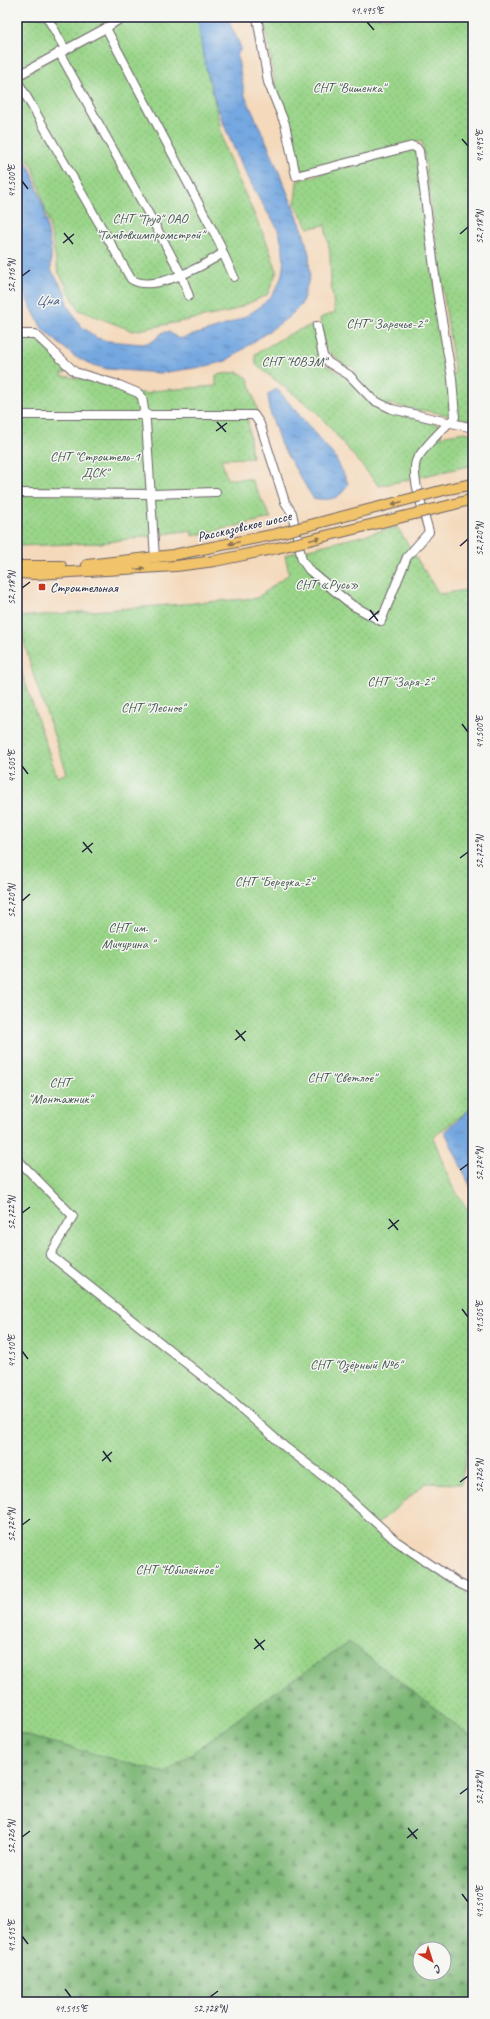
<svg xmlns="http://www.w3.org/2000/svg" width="490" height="2019" font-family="Caveat,sans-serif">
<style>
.forest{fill:url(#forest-firs);stroke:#4e6c58;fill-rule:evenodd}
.garden{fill:url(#garden-dots);stroke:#5e7c62}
.water{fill:url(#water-ripples);stroke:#4b648e}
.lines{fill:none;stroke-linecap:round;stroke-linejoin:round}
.minor-casing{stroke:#6c6268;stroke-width:10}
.major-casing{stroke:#6c6268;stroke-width:12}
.minor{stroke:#fff;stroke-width:8}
.major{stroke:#f1c36a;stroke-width:10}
.major-bridge-casing{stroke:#6c6268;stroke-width:12;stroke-linecap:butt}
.major-bridge{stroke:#f1c36a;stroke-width:10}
.oneway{fill:#8a7252}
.ticks{fill:none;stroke:#22223b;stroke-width:1.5}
.poi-dot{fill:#c8321e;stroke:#f6f6f2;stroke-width:1.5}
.labels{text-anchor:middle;stroke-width:3;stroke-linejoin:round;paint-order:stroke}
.park-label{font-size:14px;fill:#465852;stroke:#f6f6f2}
.street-label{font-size:14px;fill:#22223b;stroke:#f6f6f2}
.poi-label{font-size:14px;fill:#22223b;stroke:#f6f6f2;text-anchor:start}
.water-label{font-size:15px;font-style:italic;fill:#43577d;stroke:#f6f6f2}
.neatline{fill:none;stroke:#22223b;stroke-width:1.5}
.ticks-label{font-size:10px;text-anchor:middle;fill:#22223b}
</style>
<defs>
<pattern id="forest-firs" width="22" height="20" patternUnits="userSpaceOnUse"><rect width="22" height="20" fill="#7bb675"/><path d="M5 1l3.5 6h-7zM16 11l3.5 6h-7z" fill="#649461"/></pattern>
<pattern id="garden-dots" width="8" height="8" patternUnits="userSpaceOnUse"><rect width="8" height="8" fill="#9ad589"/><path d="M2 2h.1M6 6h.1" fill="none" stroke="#84b777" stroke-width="1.8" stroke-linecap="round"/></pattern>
<pattern id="water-ripples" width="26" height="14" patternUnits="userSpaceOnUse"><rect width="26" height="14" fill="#74a7e0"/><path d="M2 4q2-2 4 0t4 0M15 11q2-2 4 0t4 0" fill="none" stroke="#5f88b7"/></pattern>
</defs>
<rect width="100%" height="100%" fill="#f6f6f2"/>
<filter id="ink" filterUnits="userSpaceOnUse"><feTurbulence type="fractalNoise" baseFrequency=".025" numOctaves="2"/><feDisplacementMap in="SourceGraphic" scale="8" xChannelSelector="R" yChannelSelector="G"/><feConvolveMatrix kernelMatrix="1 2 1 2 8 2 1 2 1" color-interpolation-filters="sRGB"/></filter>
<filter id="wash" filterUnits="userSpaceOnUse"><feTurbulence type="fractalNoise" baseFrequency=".012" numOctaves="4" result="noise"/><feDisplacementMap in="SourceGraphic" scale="16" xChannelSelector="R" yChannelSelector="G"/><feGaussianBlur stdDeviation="0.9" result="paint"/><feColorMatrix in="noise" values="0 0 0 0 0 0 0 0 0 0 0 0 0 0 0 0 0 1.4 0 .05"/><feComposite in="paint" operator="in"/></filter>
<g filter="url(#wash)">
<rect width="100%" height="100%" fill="#f4d9bb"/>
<path class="forest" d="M349 1642 473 1738V2002H17V1733L165 1773 265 1699ZM420 1949H444V1973H420Z"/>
<g class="garden">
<polygon points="17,17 120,17 17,73"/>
<polygon points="126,17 199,17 203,49 225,149 267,243 277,271 267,295 229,312 133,331 79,310 58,271 49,223 34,169 17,143 17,79"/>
<path d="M264 17H473V423L461 418 422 410 419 411 387 403 400 415 440 425 442 438 445 435 465 432 473 434V465L379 486 317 412 256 365 255 354C270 346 298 326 315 326L318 352 324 364 346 377 356 371 352 365 348 368 325 348 320 320 322 317 335 313 331 284 330 253 325 225 309 228 295 205 297 181 410 148 416 152 447 374H455L422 141 301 171 298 168 278 103Z"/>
<path d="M35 337 67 367 66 373H62V376C92 378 120 392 150 394L151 391 216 386V375L238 372 248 378 258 412H247L252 458 221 459 227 479H251L271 518 192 536V530L101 543 17 546V338Z"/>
<polygon points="397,527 439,594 473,589 473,1107 433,1137 452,1186 473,1217 473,1417 461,1484 426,1483 375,1526 473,1593 473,1738 349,1642 265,1699 165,1773 17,1733 17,658 57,777 67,773 34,677 17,617 257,598 289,574 285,555"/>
</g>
<g class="water">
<path d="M198 17H228C231 29 237 37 241 48L237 55 245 96 266 141 302 228 309 254 310 276 301 305 289 317 226 361 202 367 160 373 107 369 93 365 74 356 43 330 23 292 20 268 17 231V148L31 170 44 209 51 251V270L66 293 67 305 81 326 97 338 108 341 142 344 152 342 163 332H169L179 339C210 330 249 322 271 296 286 278 286 255 279 233 277 225 270 217 266 210 259 198 253 187 247 175 222 126 202 73 198 17Z"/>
<path d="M277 389 335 457 348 483C341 500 329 501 313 498L281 445 269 409 268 394Z"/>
<polygon points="473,1106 473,1192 445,1132"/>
</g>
</g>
<g filter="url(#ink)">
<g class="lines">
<defs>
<g id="minor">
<polyline points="47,17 65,49"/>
<polyline points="59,52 162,238 181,274 189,296"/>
<polyline points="17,76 106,28 123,17"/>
<path d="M17 80 131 279C152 294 203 266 223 253L220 244 106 28"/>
<polyline points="223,253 234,277"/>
<polyline points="317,326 323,356 329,363 349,375 373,400 392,409 473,428"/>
<polyline points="17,334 35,334 75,372 119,385 138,393 142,397 146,422 155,558"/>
<path d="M17 415H254L260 424 285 502 292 513 302 560 309 570 352 605 381 621 407 557 429 532C425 515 409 473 417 459 427 443 442 430 455 417L452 378 437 291 419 151 417 148 412 146 296 176 285 124 268 82 257 17"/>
<polyline points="17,493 152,494 216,492"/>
<polyline points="17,1159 73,1216 50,1255 220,1390 285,1447 332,1483 396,1541 458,1583 473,1590"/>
</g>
<g id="major">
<polyline points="448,489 473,484"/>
<polyline points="451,505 473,499"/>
<polyline points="87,565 173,555 272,535"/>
<polyline points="17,566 61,566"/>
<polyline points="17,573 36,574 176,566 215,561 277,548"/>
</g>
</defs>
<use href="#minor" class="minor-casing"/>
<use href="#major" class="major-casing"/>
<use href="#minor" class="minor"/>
<use href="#major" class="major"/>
<defs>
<g id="major-bridge">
<polyline points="272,535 448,489"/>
<polyline points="277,548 451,505"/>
</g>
</defs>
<use href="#major-bridge" class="major-bridge-casing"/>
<use href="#major-bridge" class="major-bridge"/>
</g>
<defs><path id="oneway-solid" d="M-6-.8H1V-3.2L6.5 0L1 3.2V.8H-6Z"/></defs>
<g class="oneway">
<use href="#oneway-solid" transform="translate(397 503) rotate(166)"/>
<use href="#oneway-solid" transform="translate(315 539) rotate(-14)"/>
<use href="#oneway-solid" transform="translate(234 543) rotate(168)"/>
<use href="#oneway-solid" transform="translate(140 569) rotate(-5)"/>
</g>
</g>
<path class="ticks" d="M367 22 374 30M462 139 468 146M22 181 28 189M64 233 73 244M460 234 468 227M63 243 74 234M22 276 30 270M217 422 226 432M216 431 227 423M460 546 468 539M22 588 30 582M370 610 378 621M369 620 379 611M462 724 468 732M22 766 28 774M83 842 92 853M82 852 93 843M460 858 468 852M22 901 30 894M236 1030 245 1041M235 1040 246 1031M460 1170 468 1164M22 1213 30 1207M389 1219 398 1230M388 1229 399 1220M462 1309 468 1317M22 1351 28 1359M103 1451 111 1462M102 1461 112 1452M460 1482 468 1476M22 1525 30 1519M255 1639 264 1650M254 1649 265 1640M460 1794 468 1788M408 1828 417 1839M22 1837 30 1831M407 1838 418 1829M462 1894 468 1902M22 1936 28 1944M65 1989 71 1997M210 1997 218 1991"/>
<rect class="poi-dot" x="38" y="583" width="8" height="8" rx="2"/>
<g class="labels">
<g class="park-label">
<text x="349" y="92">СНТ "Вишенка"</text>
<text x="150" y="223">СНТ "Труд" ОАО<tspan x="150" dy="16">"Тамбовхимпромстрой"</tspan></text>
<text x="386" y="328">СНТ" Заречье-2"</text>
<text x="294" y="366">СНТ "ЮВЭМ"</text>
<text x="95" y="461">СНТ "Строитель-1<tspan x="95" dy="16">ДСК"</tspan></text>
<text x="327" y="589">СНТ «Русь»</text>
<text x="400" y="686">СНТ "Заря-2"</text>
<text x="153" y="712">СНТ "Лесное"</text>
<text x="274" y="886">СНТ "Березка-2"</text>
<text x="128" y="932">СНТ им.<tspan x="128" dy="16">Мичурина "</tspan></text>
<text x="342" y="1082">СНТ "Светлое"</text>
<text x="60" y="1087">СНТ<tspan x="60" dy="16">"Монтажник"</tspan></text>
<text x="356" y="1369">СНТ "Озёрный №6"</text>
<text x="176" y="1574">СНТ "Юбилейное"</text>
</g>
<g class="street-label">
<text transform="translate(244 526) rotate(-13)" y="5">Рассказовское шоссе</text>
</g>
<g class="poi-label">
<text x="50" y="592">Строительная</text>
</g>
<g class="water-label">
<text x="47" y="305">Цна</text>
</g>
</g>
<rect width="490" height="2019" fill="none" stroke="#f6f6f2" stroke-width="44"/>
<g transform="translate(432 1961) rotate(141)"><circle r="19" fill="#f6f6f2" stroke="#a1a1a9"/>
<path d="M0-3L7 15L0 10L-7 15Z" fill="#c8321e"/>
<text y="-6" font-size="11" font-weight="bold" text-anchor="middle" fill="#22223b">С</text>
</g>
<rect x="22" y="22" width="446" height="1975" class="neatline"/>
<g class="ticks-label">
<text x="367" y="14">41.495°E</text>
<text transform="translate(479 146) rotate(-90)" y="4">41.495°E</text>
<text transform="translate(11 181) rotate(-90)" y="4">41.500°E</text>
<text transform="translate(479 227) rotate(-90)" y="4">52.718°N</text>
<text transform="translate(11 276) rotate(-90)" y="4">52.716°N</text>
<text transform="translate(479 539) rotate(-90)" y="4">52.720°N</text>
<text transform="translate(11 588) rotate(-90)" y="4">52.718°N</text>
<text transform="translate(479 732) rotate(-90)" y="4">41.500°E</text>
<text transform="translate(11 766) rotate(-90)" y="4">41.505°E</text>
<text transform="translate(479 852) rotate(-90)" y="4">52.722°N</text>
<text transform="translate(11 901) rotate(-90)" y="4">52.720°N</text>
<text transform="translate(479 1164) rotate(-90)" y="4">52.724°N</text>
<text transform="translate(11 1213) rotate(-90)" y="4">52.722°N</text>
<text transform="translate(479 1317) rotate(-90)" y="4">41.505°E</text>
<text transform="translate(11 1351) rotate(-90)" y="4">41.510°E</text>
<text transform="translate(479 1476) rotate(-90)" y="4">52.726°N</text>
<text transform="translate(11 1525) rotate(-90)" y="4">52.724°N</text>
<text transform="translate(479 1788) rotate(-90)" y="4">52.728°N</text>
<text transform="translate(11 1837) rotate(-90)" y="4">52.726°N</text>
<text transform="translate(479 1902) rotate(-90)" y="4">41.510°E</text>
<text transform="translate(11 1936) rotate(-90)" y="4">41.515°E</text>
<text x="71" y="2012">41.515°E</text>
<text x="210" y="2012">52.728°N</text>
</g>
</svg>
